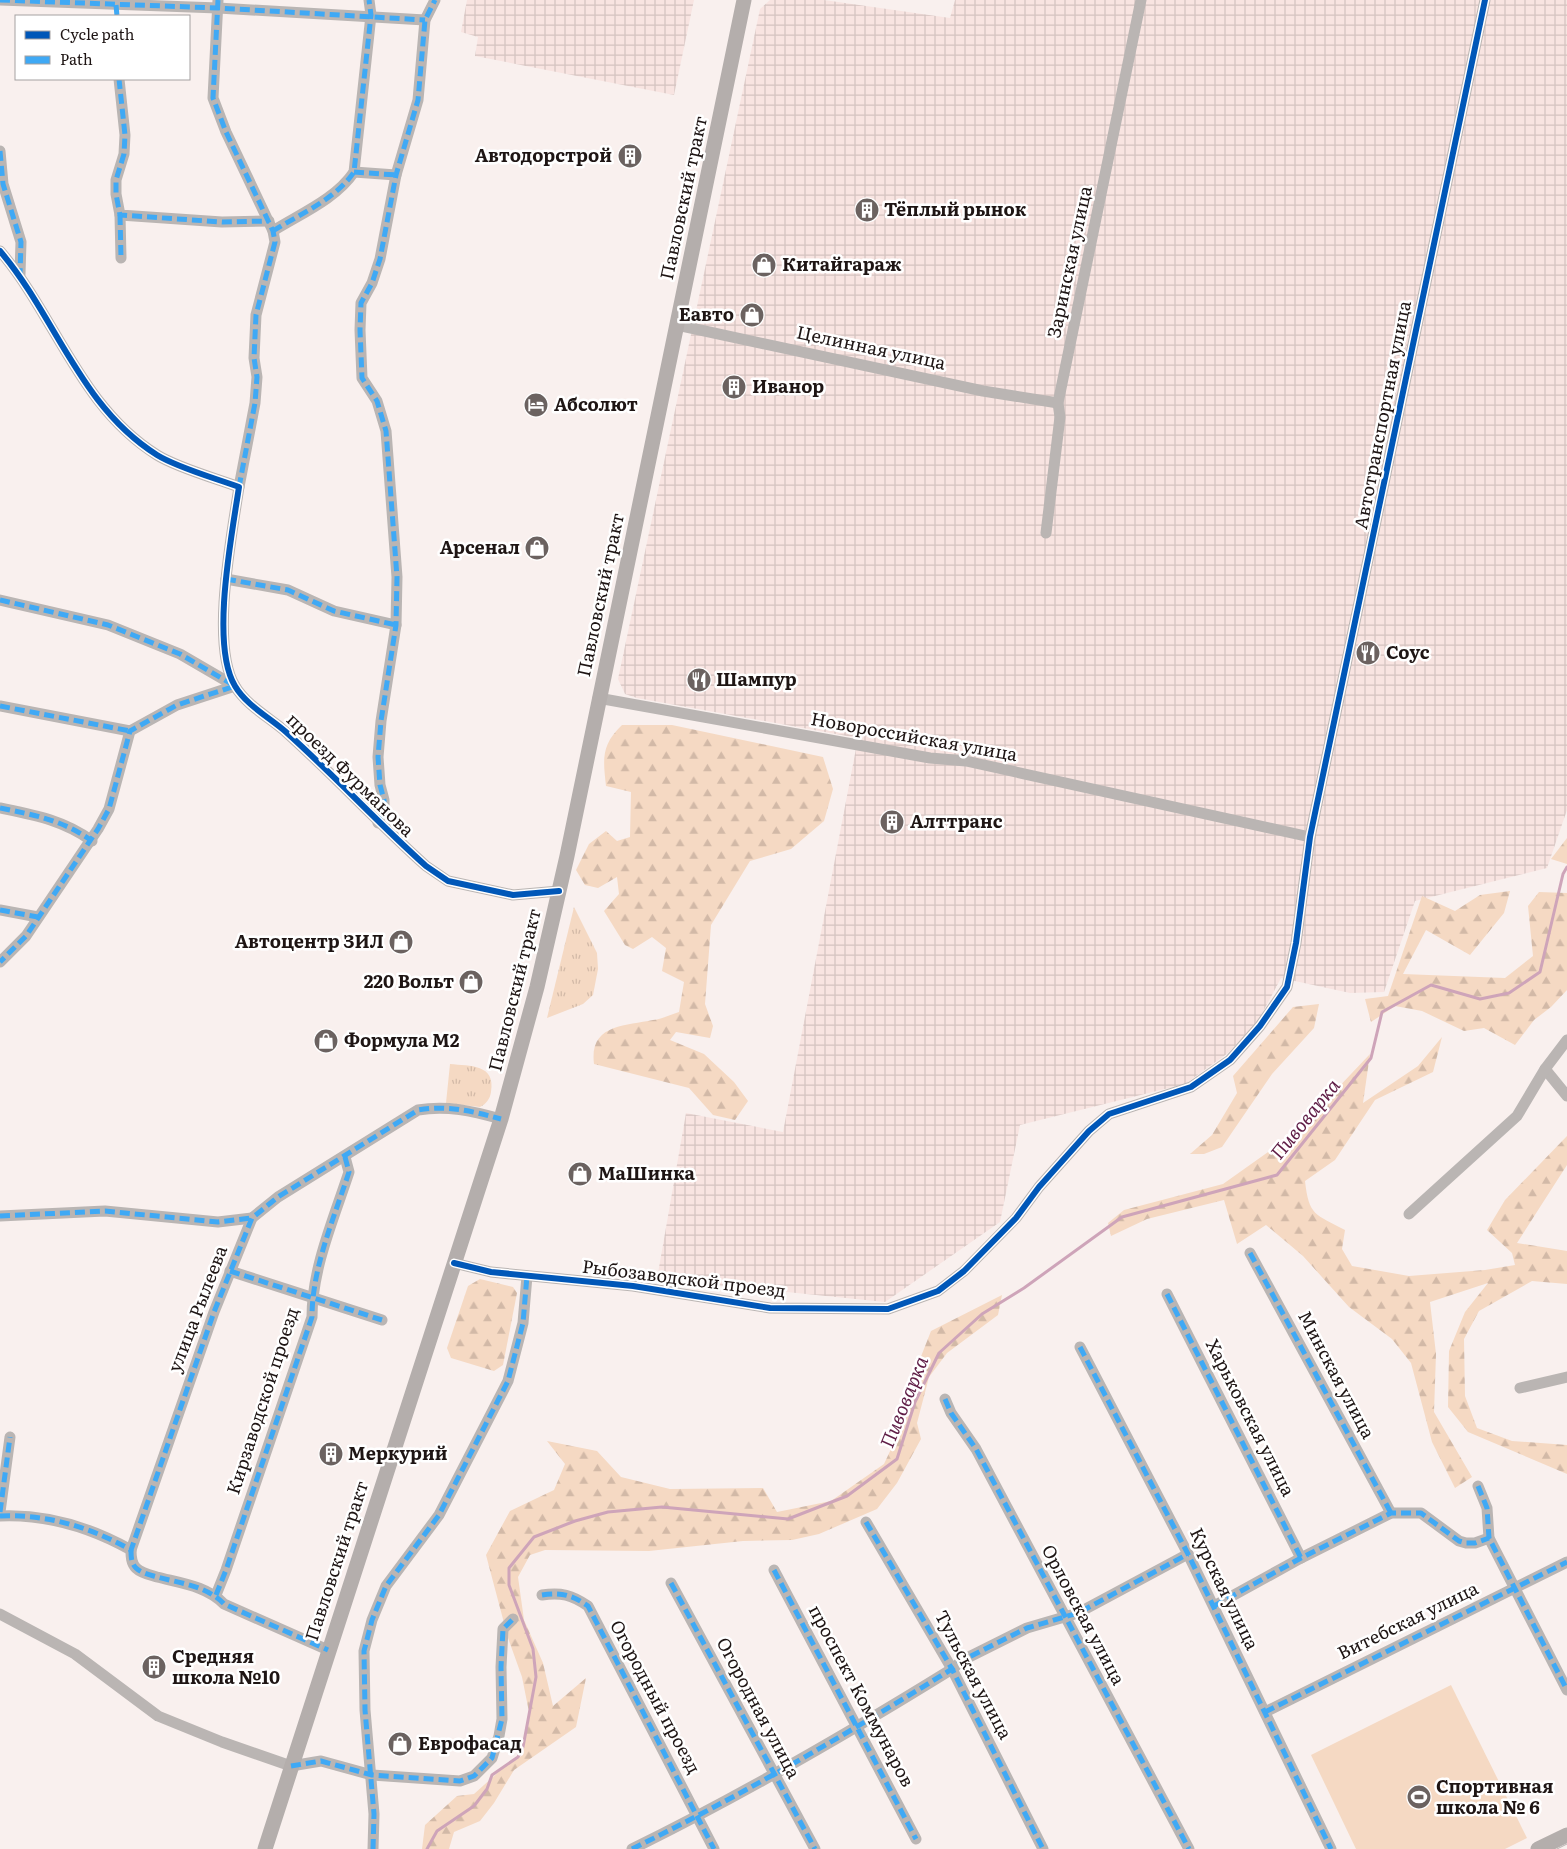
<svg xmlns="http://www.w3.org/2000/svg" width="1567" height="1849" font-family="Literata,serif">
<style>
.industrial{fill:url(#industrial-grid)}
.grass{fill:url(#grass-tufts)}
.forest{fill:url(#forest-firs)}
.garden{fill:#f5d9c3}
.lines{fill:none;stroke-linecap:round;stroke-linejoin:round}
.stream{stroke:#cea4b9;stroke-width:3}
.minor{stroke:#bab5b3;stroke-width:11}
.major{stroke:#b4aeac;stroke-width:15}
.tram{stroke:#b9b4b2;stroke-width:1}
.quiet{stroke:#3fa9f5;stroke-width:5;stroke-dasharray:10 5;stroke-linecap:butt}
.cycleway-casing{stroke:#fff;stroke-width:9}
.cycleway{stroke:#0057b8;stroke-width:6}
.labels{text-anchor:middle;stroke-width:5;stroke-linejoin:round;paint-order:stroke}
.poi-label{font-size:18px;font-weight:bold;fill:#1e1514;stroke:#fff;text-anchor:start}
.street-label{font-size:18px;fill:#1e1514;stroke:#fff}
.water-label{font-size:19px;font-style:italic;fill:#5f1d46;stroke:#fff}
</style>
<defs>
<pattern id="industrial-grid" width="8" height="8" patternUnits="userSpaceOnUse" patternTransform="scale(1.25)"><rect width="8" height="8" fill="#f8e4e1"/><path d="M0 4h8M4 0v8" fill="none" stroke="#d4c3c0"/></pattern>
<pattern id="grass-tufts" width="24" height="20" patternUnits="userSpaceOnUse" patternTransform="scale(1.25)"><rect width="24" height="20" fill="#f5d9c3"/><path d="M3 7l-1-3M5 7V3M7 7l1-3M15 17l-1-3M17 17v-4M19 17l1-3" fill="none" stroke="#d2b9a7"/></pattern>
<pattern id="forest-firs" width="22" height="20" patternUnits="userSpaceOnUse" patternTransform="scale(1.25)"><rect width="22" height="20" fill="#f5d9c3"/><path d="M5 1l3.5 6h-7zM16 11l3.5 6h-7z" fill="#d2b9a7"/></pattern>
</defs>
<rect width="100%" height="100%" fill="#f9f0ee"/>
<g class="industrial">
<polygon points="467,0 694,0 674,95 475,56 478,37 461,32"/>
<polygon points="770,0 824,0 950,18 955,0 1567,0 1567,810 1547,868 1415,901 1384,992 1350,993 1281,978 1257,1023 1228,1053 1185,1084 1020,1125 1000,1222 885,1302 657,1279 686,1113 783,1132 858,738 637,698 625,694 618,679 760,9"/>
</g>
<g class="grass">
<polygon points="574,907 597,953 598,969 593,995 583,1004 547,1018"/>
<path d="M450 1064C470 1066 496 1064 491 1092 490 1099 486 1104 480 1107L446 1103Z"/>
</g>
<g class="forest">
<path d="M622 725H672L823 757 833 789 824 821 791 849 750 861 711 925 705 1004 713 1026 710 1038 676 1032 670 1040 704 1054 734 1082 748 1101 735 1120 713 1115 689 1088 594 1064C589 1024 625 1026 653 1020 662 1019 670 1015 679 1012L684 982 662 971 666 948 652 937 633 949 625 945 604 911 619 894 617 877 598 888 585 885 576 870 589 844 606 831 617 841 630 837 631 792 606 786C603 759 601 745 622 725Z"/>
<polygon points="1567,838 1567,864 1551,859"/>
<polygon points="1510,891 1504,913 1470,955 1426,930 1403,974 1505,978 1533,956 1528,906 1539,892 1567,893 1567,990 1551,1007 1534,1020 1515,1045 1484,1028 1464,1031 1422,1011 1395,1006 1371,1022 1365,999 1388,996 1422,896 1455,911 1480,895"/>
<polygon points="1319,1004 1314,1028 1272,1074 1222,1147 1204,1154 1190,1154 1212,1135 1237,1093 1233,1076 1293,1007"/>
<path d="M1442 1037 1433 1072 1375 1100 1335 1160 1305 1181C1309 1216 1315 1214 1345 1230L1342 1249 1352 1266 1409 1276 1485 1270 1515 1265 1512 1253 1487 1230 1505 1200 1567 1136V1165L1517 1243 1567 1251V1284L1532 1281 1479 1311 1464 1339 1465 1396 1477 1428 1512 1441 1567 1445V1474L1468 1432 1448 1407 1449 1351 1465 1312 1488 1283 1430 1302 1436 1354 1434 1412 1472 1477 1455 1488 1432 1442 1411 1363 1392 1339 1349 1307 1303 1256 1266 1225 1237 1244 1224 1200 1147 1219 1111 1236 1108 1223 1124 1210 1223 1184 1295 1133 1370 1054 1363 1103 1418 1066Z"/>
<polygon points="480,1279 513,1287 517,1293 503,1365 494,1371 451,1358 447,1348 468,1286"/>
<polygon points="1002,1295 998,1315 947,1353 929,1377 917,1423 921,1439 897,1483 877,1509 819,1534 792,1540 743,1541 649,1551 545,1550 530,1555 518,1577 524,1620 543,1663 553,1706 586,1678 576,1727 514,1770 494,1803 480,1821 454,1832 449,1849 422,1849 425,1825 457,1796 474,1794 504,1767 523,1755 529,1712 522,1677 508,1638 486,1555 510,1511 554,1490 565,1464 547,1441 597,1451 621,1477 670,1489 763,1488 777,1512 831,1501 884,1464 898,1434 911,1382 931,1331"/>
</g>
<polygon class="garden" points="1451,1685 1527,1838 1505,1849 1356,1849 1311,1755"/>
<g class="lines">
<polyline class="stream" points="427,1849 437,1831 474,1806 487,1789 492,1775 518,1757 523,1747 536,1677 533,1649 509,1585 509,1568 534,1537 575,1521 608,1512 662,1507 788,1519 847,1496 897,1459 915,1402 939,1353 982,1314 1024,1288 1122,1217 1277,1175 1371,1058 1382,1012 1431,985 1480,999 1509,993 1540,972 1563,874 1567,867"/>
<g class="minor">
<polyline points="0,0 218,8 425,20"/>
<polyline points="218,0 213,98 226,132 273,231 275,242 256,315 254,358 257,377 255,403 239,487"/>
<polyline points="119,79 125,135 124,154 116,180 116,194 120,215 222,222 269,221"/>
<polyline points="0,151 3,184 21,242 20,274"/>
<polyline points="354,172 396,175"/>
<polyline points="120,215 121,258"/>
<path d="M273 231C300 214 336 199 354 172L371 15 369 0"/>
<path d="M0 251C56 317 80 407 157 455 178 468 215 478 239 487 232 534 210 645 235 686 246 705 270 718 286 732 334 775 378 823 426 866L448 881 513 895 559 891"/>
<polyline points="677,325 983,391 1058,403"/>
<polyline points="1046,533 1060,417 1058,403 1141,0"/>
<polyline points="226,579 288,590 334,611 396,625"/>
<polyline points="0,600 108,625 180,654 235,686 177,705 130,731 109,809 98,829 26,936 0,962"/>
<polyline points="598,698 930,758 966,761 1310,837"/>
<polyline points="0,706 130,731"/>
<path d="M0 808C34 815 63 820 92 841"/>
<polyline points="378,823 384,809 384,800 380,785 378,757 381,721 396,625 397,577 386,431 377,401 362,378 360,330 361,303 372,283 380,259 396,175 418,100 425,20 435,0"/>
<polyline points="0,910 38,917"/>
<polyline points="1545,1069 1567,1096"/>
<polyline points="1409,1214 1517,1116 1545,1069 1567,1040"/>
<polyline points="0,1216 105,1211 218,1222 252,1218"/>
<polyline points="1250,1253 1391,1513"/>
<polyline points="454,1263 491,1272 633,1286 770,1308 888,1309 938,1291 964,1271 1016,1218 1039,1187 1089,1131 1109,1114 1191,1087 1230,1060 1260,1026 1287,987 1296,943 1310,837 1485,0"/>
<polyline points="230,1271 382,1320"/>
<polyline points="1167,1294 1301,1558"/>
<polyline points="1080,1347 1188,1554 1331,1849"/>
<polyline points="1520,1388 1567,1377"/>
<polyline points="945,1399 951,1413 976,1449 1189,1849"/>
<polyline points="1478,1486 1487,1508 1489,1538 1567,1690"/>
<polyline points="0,1512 10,1437"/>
<path d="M0 1516C47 1514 90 1527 131 1550L214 1312 252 1218 278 1197 418 1110C447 1105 472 1111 501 1119"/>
<polyline points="866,1522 952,1669 1043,1849"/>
<path d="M131 1550C131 1556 131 1563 136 1568 141 1573 150 1575 157 1577 180 1583 207 1586 224 1604L328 1650"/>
<polyline points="774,1570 916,1839"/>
<polyline points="671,1583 815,1849"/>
<path d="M216 1595 226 1570 312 1317C312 1268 334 1218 349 1172L345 1157"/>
<path d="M542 1595C561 1592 572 1595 588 1606L714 1849"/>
<polyline points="1214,1606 1301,1558 1391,1513 1421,1513 1459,1541 1466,1543 1475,1543 1489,1538"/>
<polyline points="0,1614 75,1654 158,1716 222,1742 291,1766 321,1761 372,1775 460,1781 474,1776 492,1758 499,1736 502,1719 501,1667 503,1629 513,1619"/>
<polyline points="1265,1712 1567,1562"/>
<polyline points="373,1849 374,1814 365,1710 364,1651 372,1620 386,1586 439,1515 508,1381 523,1323 527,1276"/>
<path d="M632 1849C742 1795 847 1734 952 1669L963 1660 1027 1628 1078 1613 1188 1554"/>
</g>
<g class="major">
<polyline points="265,1849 501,1119 537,987 567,856 744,0"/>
<polyline points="1538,1849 1567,1835"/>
</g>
<polyline class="tram" points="1557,1849 1567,1844"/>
<g class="quiet">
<polyline points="0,0 218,8 425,20"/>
<polyline points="218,0 213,98 226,132 273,231 275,242 256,315 254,358 257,377 255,403 239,487"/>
<polyline points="116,5 117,16"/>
<polyline points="119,79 125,135 124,154 116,180 116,194 120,215 222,222 269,221"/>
<polyline points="0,151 3,184 21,242 20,274"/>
<polyline points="354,172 396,175"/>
<polyline points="120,215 121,258"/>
<path d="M273 231C300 214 336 199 354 172L371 15 369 0"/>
<polyline points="226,579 288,590 334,611 396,625"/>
<polyline points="0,600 108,625 180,654 235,686 177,705 130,731 109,809 98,829 26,936 0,962"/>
<polyline points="0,706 130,731"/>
<path d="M0 808C34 815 63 820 92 841"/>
<polyline points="378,823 384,809 384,800 380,785 378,757 381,721 396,625 397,577 386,431 377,401 362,378 360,330 361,303 372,283 380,259 396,175 418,100 425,20 435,0"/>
<polyline points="0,910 38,917"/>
<polyline points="0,1216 105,1211 218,1222 252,1218"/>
<polyline points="1250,1253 1391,1513"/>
<polyline points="230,1271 382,1320"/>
<polyline points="1167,1294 1301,1558"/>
<polyline points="1080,1347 1188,1554 1331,1849"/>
<polyline points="945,1399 951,1413 976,1449 1189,1849"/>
<polyline points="1478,1486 1487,1508 1489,1538 1567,1690"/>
<polyline points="0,1512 10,1437"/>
<path d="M0 1516C47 1514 90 1527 131 1550L214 1312 252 1218 278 1197 418 1110C447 1105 472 1111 501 1119"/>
<polyline points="866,1522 952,1669 1043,1849"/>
<path d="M131 1550C131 1556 131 1563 136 1568 141 1573 150 1575 157 1577 180 1583 207 1586 224 1604L328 1650"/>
<polyline points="774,1570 916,1839"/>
<polyline points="671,1583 815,1849"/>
<path d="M216 1595 226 1570 312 1317C312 1268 334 1218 349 1172L345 1157"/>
<path d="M542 1595C561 1592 572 1595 588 1606L714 1849"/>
<polyline points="1214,1606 1301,1558 1391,1513 1421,1513 1459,1541 1466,1543 1475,1543 1489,1538"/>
<polyline points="1265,1712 1567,1562"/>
<polyline points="291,1766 321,1761 372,1775 460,1781 474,1776 492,1758 502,1719 501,1667 503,1629 513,1619"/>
<polyline points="373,1849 374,1814 365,1710 364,1651 372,1620 386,1586 439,1515 508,1381 523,1323 527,1276"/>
<path d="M632 1849C742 1795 847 1734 952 1669L963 1660 1027 1628 1078 1613 1188 1554"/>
</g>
<defs>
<g id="cycleway">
<path d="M0 251C56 317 80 407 157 455 178 468 215 478 239 487 232 534 210 645 235 686 246 705 270 718 286 732 334 775 378 823 426 866L448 881 513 895 559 891"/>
<polyline points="454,1263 491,1272 633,1286 770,1308 888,1309 938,1291 964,1271 1016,1218 1039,1187 1089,1131 1109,1114 1191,1087 1230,1060 1260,1026 1287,987 1296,943 1310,837 1485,0"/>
</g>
</defs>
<use href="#cycleway" class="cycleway-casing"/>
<use href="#cycleway" class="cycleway"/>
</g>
<defs>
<symbol id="building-disc" viewBox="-11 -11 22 22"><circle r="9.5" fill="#6b6260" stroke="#fff"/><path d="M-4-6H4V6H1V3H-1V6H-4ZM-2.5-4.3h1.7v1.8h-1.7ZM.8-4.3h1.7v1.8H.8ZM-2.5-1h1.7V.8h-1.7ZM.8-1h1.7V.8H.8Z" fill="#fff"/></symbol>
<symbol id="shop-disc" viewBox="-11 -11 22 22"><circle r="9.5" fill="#6b6260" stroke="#fff"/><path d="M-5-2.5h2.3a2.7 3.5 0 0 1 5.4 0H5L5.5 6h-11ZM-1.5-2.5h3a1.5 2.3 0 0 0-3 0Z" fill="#fff"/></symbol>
<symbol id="hotel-disc" viewBox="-11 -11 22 22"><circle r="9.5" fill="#6b6260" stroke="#fff"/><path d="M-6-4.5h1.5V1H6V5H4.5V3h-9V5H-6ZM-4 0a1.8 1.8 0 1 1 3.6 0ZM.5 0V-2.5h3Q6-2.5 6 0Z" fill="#fff"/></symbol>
<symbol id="restaurant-disc" viewBox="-11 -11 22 22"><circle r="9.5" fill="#6b6260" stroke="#fff"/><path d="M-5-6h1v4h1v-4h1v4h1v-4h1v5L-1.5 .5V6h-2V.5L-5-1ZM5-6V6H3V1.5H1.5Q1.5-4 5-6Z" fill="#fff"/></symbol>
<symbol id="stadium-disc" viewBox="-11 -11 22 22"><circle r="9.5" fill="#6b6260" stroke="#fff"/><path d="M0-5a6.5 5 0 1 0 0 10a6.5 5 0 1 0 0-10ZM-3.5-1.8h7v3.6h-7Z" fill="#fff"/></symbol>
</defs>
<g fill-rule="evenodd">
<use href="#building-disc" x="616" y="142" width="28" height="28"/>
<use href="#building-disc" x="853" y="196" width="28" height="28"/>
<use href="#shop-disc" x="750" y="251" width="28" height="28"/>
<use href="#shop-disc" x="738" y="301" width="28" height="28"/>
<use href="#building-disc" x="720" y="373" width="28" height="28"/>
<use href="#hotel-disc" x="522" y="391" width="28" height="28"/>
<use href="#shop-disc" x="523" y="534" width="28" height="28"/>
<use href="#restaurant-disc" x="1354" y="639" width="28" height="28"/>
<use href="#restaurant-disc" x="685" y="666" width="28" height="28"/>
<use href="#building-disc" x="878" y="808" width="28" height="28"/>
<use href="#shop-disc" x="387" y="928" width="28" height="28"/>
<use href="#shop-disc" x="457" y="968" width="28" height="28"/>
<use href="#shop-disc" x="312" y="1027" width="28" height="28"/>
<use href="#shop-disc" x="566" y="1160" width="28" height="28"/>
<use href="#building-disc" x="317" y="1440" width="28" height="28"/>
<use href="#building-disc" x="140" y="1653" width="28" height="28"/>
<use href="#shop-disc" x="386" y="1730" width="28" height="28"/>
<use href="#stadium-disc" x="1405" y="1783" width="28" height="28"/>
</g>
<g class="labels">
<g class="poi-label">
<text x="612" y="162" text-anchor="end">Автодорстрой</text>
<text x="884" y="216">Тёплый рынок</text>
<text x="782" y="271">Китайгараж</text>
<text x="734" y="321" text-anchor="end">Еавто</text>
<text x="752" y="393">Иванор</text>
<text x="554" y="411">Абсолют</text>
<text x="520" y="554" text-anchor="end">Арсенал</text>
<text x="1386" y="659">Соус</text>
<text x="716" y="686">Шампур</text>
<text x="910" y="828">Алттранс</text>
<text x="384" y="948" text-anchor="end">Автоцентр ЗИЛ</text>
<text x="454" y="988" text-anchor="end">220 Вольт</text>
<text x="344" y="1047">Формула М2</text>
<text x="598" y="1180">МаШинка</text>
<text x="348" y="1460">Меркурий</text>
<text x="172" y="1663">Средняя<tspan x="172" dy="21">школа №10</tspan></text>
<text x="418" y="1750">Еврофасад</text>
<text x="1436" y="1793">Спортивная<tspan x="1436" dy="21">школа № 6</tspan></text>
</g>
<g class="street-label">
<text transform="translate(684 198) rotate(-78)" y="6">Павловский тракт</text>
<text transform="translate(1070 262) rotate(-78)" y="6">Заринская улица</text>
<text transform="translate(871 348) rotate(12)" y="6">Целинная улица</text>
<text transform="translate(1383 415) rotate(-79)" y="6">Автотранспортная улица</text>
<text transform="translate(601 595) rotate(-78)" y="6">Павловский тракт</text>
<text transform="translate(914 737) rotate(10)" y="6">Новороссийская улица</text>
<text transform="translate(350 775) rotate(44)" y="6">проезд Фурманова</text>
<text transform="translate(515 990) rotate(-76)" y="6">Павловский тракт</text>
<text transform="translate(684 1279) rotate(7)" y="6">Рыбозаводской проезд</text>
<text transform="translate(198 1309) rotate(-69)" y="6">улица Рылеева</text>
<text transform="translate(1336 1375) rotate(62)" y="6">Минская улица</text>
<text transform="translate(263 1401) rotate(-72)" y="6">Кирзаводской проезд</text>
<text transform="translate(1250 1418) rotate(63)" y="6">Харьковская улица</text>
<text transform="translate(337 1561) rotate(-72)" y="6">Павловский тракт</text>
<text transform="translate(1224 1589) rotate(64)" y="6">Курская улица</text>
<text transform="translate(1083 1615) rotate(62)" y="6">Орловская улица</text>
<text transform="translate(1408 1621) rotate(-26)" y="6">Витебская улица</text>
<text transform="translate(973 1675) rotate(62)" y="6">Тульская улица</text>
<text transform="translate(861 1696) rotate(62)" y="6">проспект Коммунаров</text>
<text transform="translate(655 1697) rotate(62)" y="6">Огородный проезд</text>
<text transform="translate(758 1708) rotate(62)" y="6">Огородная улица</text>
</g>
<g class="water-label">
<text transform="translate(1305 1119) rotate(-51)" y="7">Пивоварка</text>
<text transform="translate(904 1402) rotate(-68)" y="7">Пивоварка</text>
</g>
</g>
<rect x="15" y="15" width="175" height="65" fill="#ffffff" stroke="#a5a1a1"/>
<rect x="25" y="31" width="25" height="8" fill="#0057b8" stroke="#a5a1a1"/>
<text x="60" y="40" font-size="15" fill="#1e1514">Cycle path</text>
<rect x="25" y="56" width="25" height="8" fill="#3fa9f5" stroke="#a5a1a1"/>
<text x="60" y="65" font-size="15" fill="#1e1514">Path</text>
</svg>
